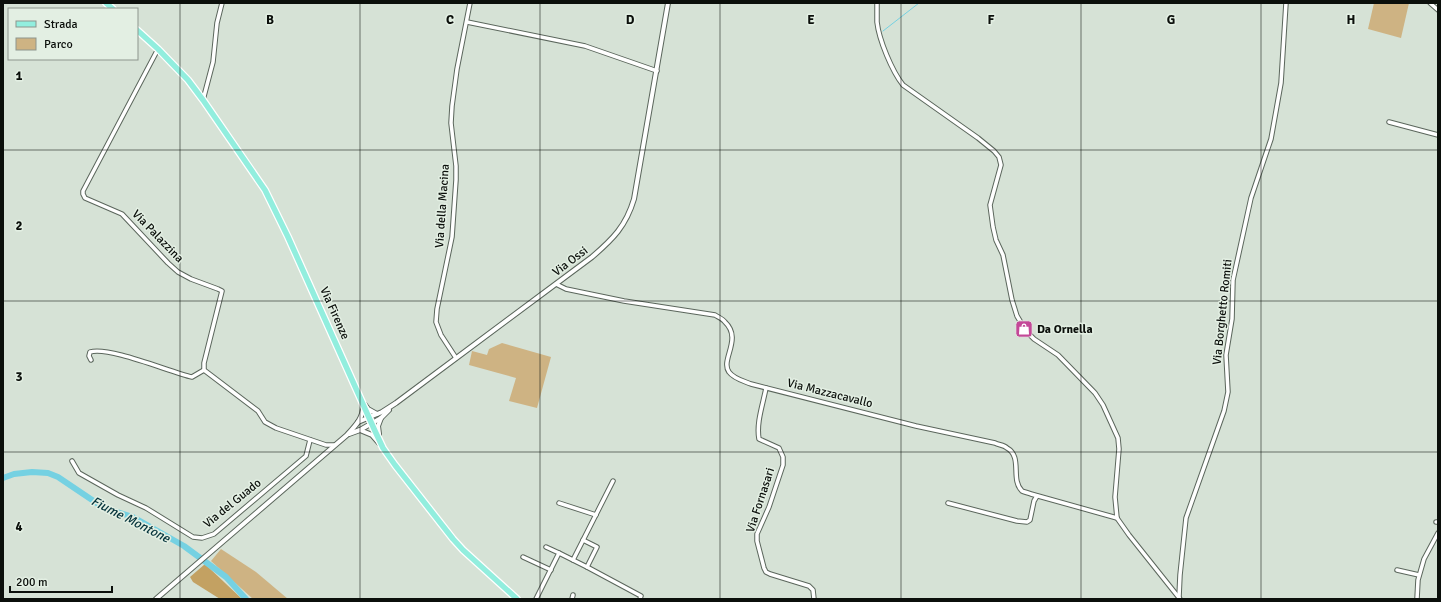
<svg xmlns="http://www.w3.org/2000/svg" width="1441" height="602" font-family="Signika,sans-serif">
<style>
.green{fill:#ceb383}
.forest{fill:#c3a162}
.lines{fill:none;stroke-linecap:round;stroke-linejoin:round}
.stream{stroke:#75d1e2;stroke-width:1}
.river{stroke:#75d1e2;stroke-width:6}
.minor-casing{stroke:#5b665c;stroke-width:5.5}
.tertiary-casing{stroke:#5b665c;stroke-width:6}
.primary-casing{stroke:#fff;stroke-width:8}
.minor{stroke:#fff;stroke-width:3.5}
.tertiary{stroke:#fff;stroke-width:4}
.primary{stroke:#92eede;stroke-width:5.5}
.grid{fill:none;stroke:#0b0f0b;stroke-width:1;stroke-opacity:0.55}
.labels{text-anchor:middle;stroke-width:3;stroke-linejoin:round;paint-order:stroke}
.street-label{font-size:12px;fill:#0b0f0b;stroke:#e3efe3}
.poi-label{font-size:12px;font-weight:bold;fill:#0b0f0b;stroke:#e3efe3;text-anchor:start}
.water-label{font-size:13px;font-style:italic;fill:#05333b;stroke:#e3efe3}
.grid-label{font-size:13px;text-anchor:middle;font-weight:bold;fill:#0b0f0b;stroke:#e3efe3;stroke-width:3;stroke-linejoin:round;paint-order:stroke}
</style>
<rect width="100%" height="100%" fill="#d6e2d6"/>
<g class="green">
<polygon points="1374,3 1409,3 1401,38 1368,29"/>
<polygon points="502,343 551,357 537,408 509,401 516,378 469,365 472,351 487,355 489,349"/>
<polygon points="221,549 256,572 288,599 253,599 211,561"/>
</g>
<polygon class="forest" points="205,564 242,599 220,599 193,582 190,577"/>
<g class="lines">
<polyline class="stream" points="883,31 919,3"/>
<polyline class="river" points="3,478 14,474 32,472 48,473 58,477 104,508 133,517 184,546 226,577 246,599"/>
<defs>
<g id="minor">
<path d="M877 3C877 9 877 16 877 22 879 40 892 71 903 85L978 138 994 151 999 157 1001 165 990 205 993 227 996 240 1003 255 1012 300 1017 316 1026 331 1034 339 1058 355 1095 393 1103 405 1118 438 1119 449 1115 497 1117 518 1129 535 1180 599"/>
<polyline points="1430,3 1438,10"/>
<polyline points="467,22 585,46 657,71"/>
<polyline points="158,49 83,191 83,194 85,198 122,214 168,263 178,272 191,279 218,289 222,291 204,363 204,370 258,411 265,422 276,428 326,445 334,445"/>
<polyline points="203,100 213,62 217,23 222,3"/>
<polyline points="1389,122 1438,135"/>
<path d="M556 284 566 289 624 301 715 315C718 317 723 319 725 322 743 339 720 360 729 372 734 379 744 381 751 384L916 426 995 443C999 445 1004 445 1007 448 1023 457 1010 479 1022 491 1024 492 1029 493 1031 494L1117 518"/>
<polyline points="456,358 441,335 436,322 437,309 452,237 456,180 456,166 451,123 452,106 457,69 470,3"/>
<path d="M91 360 89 356 90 352C109 346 170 372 192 377L204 370"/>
<path d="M766 388C763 404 756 423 759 439L779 448 783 457V465L769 507 757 534V541L764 568 766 572 770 574 809 586 813 590 814 599"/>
<polyline points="72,461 79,473 118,495 146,508 193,537 202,538 214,534 306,456 310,440"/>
<polyline points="559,503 596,515"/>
<polyline points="948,503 1017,521 1027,522 1030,520 1034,501 1037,496"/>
<polyline points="1436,522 1438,522"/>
<polyline points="559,553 573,560 613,481"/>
<polyline points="523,557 551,570"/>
<polyline points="573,560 587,567 597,547 583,540"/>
<polyline points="587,567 641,596 640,599"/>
<polyline points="1397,570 1419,575"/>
<polyline points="1179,597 1180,575 1186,518 1224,411 1228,392 1226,355 1232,319 1233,280 1251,198 1271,139 1281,83 1286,3"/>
<polyline points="536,599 559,553 546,547"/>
<polyline points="572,599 573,595"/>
<polyline points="1417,599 1418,580 1424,559 1438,533"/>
</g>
<g id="tertiary">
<polyline points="365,405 368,409 377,414"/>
<path d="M358 422 382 412 396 403 592 257C613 239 626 226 634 199L668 3"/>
<polyline points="360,430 372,435 379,443"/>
<polyline points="349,434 360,430 381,418 389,410"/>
<polyline points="379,434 378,426 381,418"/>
<path d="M156 599 347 435C355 426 363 419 363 406"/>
</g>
<g id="primary">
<polyline points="106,3 113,9"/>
<polyline points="137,30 158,49 188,80 203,100 265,190 288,237 375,431 383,448 395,465 453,539 463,550 517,599"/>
</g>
</defs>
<use href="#minor" class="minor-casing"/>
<use href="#tertiary" class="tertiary-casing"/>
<use href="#primary" class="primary-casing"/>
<use href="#minor" class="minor"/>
<use href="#tertiary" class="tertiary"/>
<use href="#primary" class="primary"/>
</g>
<path class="grid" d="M180 3V599M360 3V599M540 3V599M720 3V599M901 3V599M1081 3V599M1261 3V599M3 150H1438M3 301H1438M3 452H1438"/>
<defs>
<symbol id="shop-square" viewBox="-11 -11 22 22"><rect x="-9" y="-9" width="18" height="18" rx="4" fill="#c44898" stroke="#e3efe3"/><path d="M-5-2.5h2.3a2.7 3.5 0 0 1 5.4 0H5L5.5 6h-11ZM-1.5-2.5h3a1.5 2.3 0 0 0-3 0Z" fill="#fff"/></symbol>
</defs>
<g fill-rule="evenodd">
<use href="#shop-square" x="1014" y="319" width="20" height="20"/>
</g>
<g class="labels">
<g class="street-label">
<text transform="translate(442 206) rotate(-86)" y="4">Via della Macina</text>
<text transform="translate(158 236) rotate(46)" y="4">Via Palazzina</text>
<text transform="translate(570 261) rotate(-37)" y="4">Via Ossi</text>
<text transform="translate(1222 312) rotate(-84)" y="4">Via Borghetto Romiti</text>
<text transform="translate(335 313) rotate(66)" y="4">Via Firenze</text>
<text transform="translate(830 393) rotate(14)" y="4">Via Mazzacavallo</text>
<text transform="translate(760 500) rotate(-72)" y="4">Via Fornasari</text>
<text transform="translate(232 503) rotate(-39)" y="4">Via del Guado</text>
</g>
<g class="poi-label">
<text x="1037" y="333">Da Ornella</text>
</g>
<g class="water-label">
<text transform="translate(131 519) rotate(27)" y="5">Fiume Montone</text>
</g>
</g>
<g class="grid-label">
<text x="270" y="24">B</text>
<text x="450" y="24">C</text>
<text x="630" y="24">D</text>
<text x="811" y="24">E</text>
<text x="991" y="24">F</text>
<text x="1171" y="24">G</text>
<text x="1351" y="24">H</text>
<text x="19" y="80">1</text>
<text x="19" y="230">2</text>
<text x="19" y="381">3</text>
<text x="19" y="531">4</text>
</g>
<rect width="1441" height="602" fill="none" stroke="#0b0f0b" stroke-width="8"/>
<rect x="8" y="8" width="130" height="52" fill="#e3efe3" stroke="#8d958d"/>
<rect x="16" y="21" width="20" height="6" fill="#92eede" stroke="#8d958d"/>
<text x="44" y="28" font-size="12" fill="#0b0f0b">Strada</text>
<rect x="16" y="38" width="20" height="12" fill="#ceb383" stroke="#8d958d"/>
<text x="44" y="48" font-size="12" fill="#0b0f0b">Parco</text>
<path d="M10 586v6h102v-6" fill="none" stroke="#0b0f0b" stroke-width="2"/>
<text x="16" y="586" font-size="12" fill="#0b0f0b" stroke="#e3efe3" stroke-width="3" paint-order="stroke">200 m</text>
</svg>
